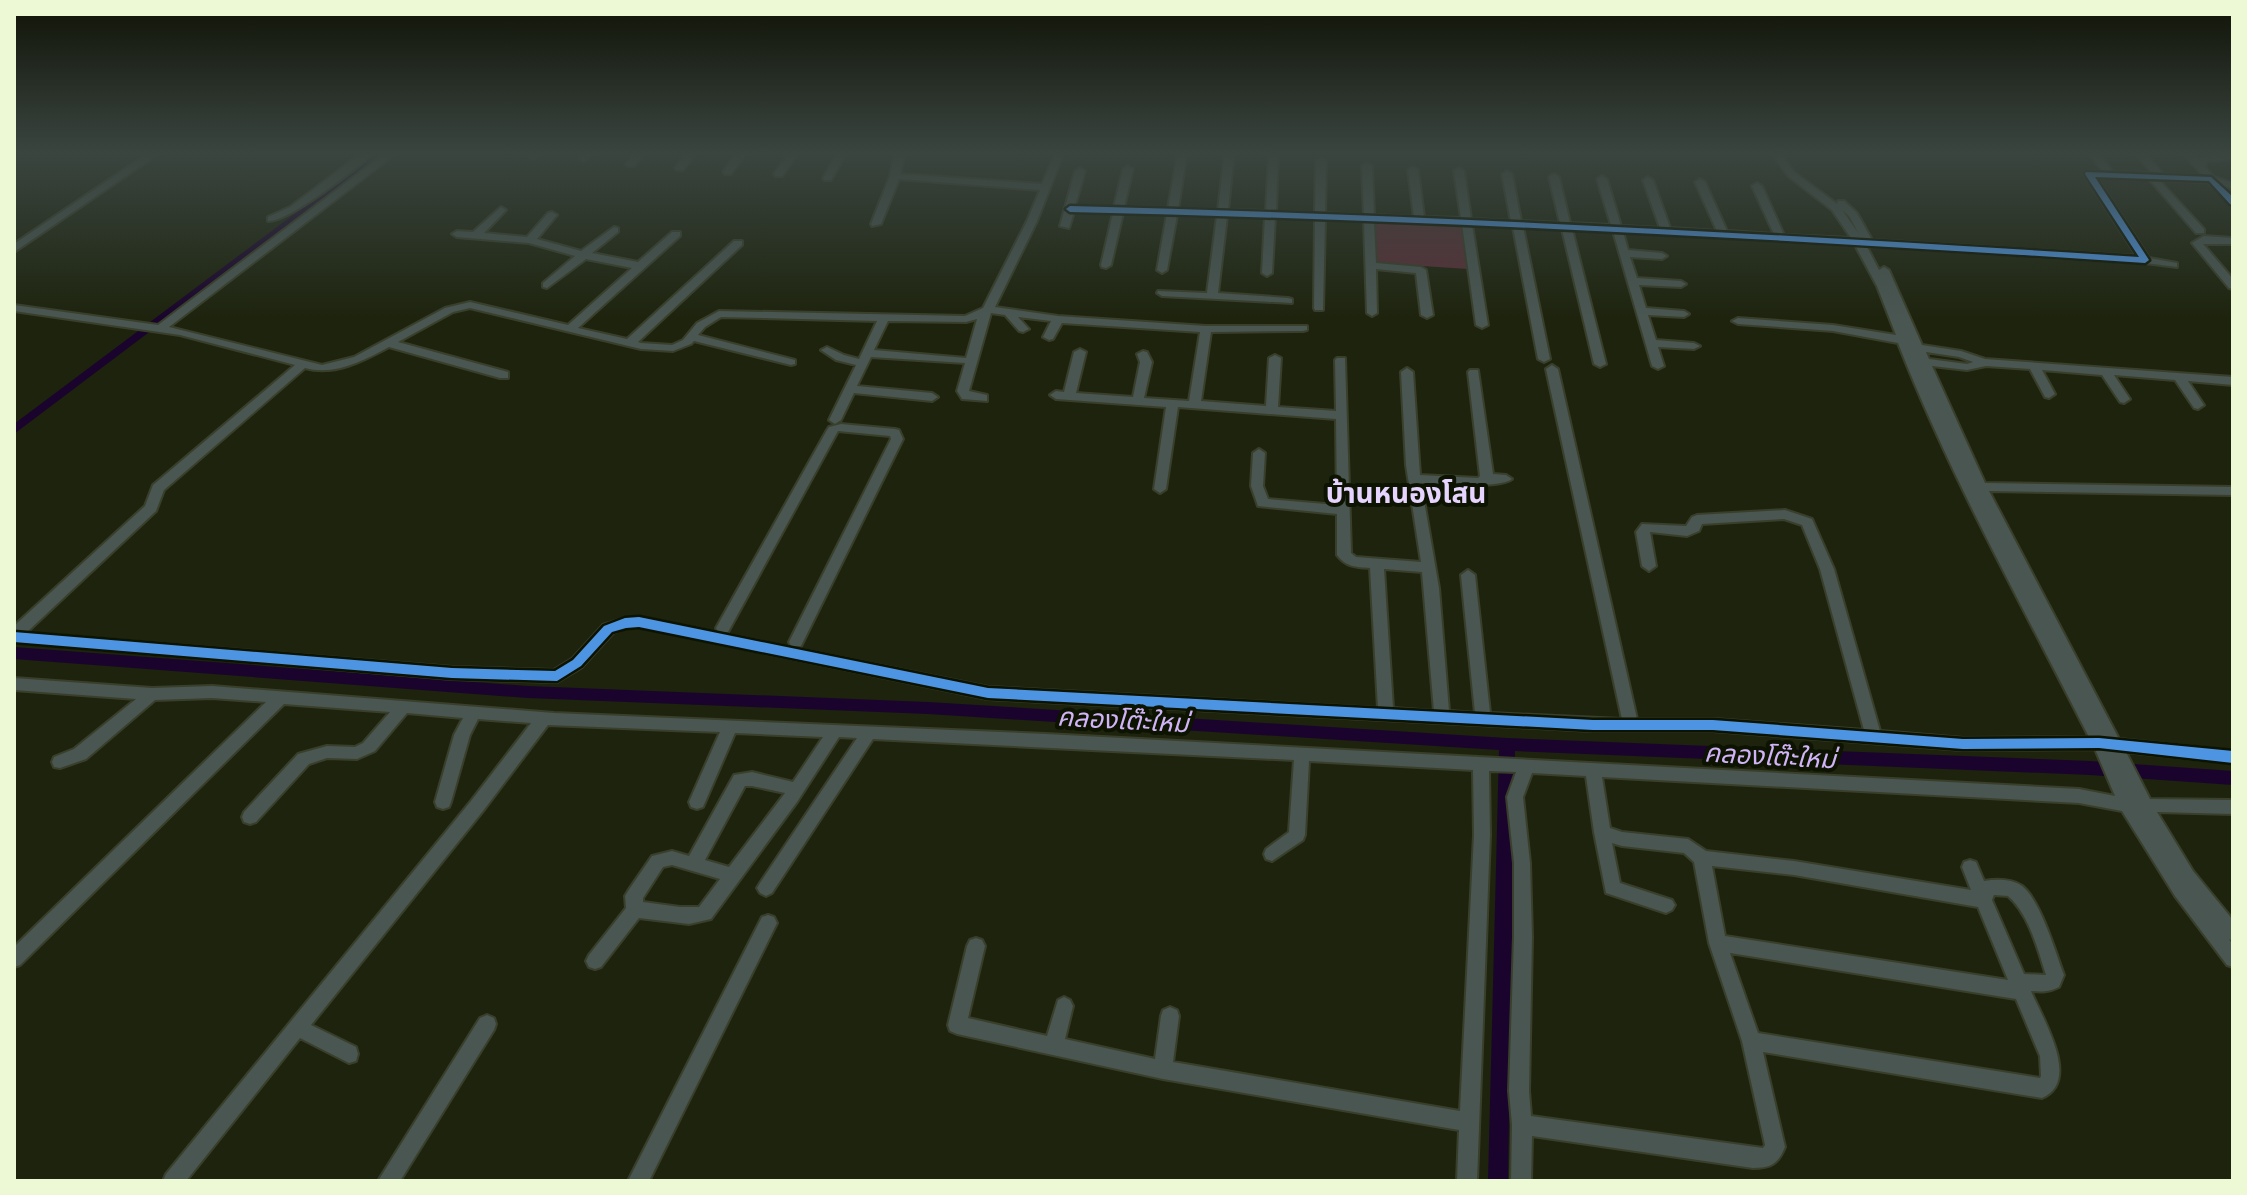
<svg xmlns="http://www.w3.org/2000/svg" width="2247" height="1195" font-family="'Varela Round','Noto Sans Thai',sans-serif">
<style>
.green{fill:#582f37}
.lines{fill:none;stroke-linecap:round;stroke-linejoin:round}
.canal{fill:#1a042d;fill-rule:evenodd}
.minor-casing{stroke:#393f2b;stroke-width:4}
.minor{fill:#495651;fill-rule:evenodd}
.cycleway-casing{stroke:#0c1300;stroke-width:5}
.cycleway{fill:#4d94e3;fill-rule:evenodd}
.labels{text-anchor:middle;stroke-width:8;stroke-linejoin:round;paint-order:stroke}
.water-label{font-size:26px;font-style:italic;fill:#d0b4f7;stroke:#0c1300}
.quarter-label{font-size:28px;font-weight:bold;fill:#e6d4ff;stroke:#0c1300}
</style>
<rect width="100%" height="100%" fill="#1d230d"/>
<polygon class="green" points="1373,221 1461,226 1468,269 1376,263"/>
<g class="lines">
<g class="canal">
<polygon points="377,152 388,152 14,434 14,424"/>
<polygon points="14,647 528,686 928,702 1507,738 2090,761 2233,771 2233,785 2090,775 1515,751 1508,1181 1488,1181 1499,750 928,714 528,698 14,659"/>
</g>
<defs>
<g id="minor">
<polygon points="150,152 161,152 14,252 14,244"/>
<path d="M363 152H374C357 168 289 222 268 221V217L290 207Z"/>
<path d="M387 152H398L169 327 322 365 354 357 445 308 470 302 568 325 632 268 586 259 547 288 543 287V283L575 256 529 243 457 237 452 234 457 231 473 232 501 207 506 210 484 233 527 237 548 213 552 212 557 215 537 239 581 251 614 227 618 228V232L592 253 638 262 672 232H680V236L578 328 627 339 734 241H742V245L638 342 641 343 672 345 683 340 697 323 719 311 965 316 983 308 1027 221 1040 190 899 179 881 224 872 226 871 224 890 176 895 152H905L900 174 1042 184 1056 152H1064L1037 221 995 307 1058 316 1206 326H1307V330L1303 331 1211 332 1201 401 1266 406 1269 358 1275 355 1281 358 1278 407 1336 411 1335 360 1337 358H1345L1351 553 1356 557 1421 562 1406 465 1401 372 1407 368 1413 372 1420 475 1478 478 1480 476 1468 372 1470 370H1478L1493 474 1506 475 1512 479C1499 489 1441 484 1421 483L1439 588 1449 711 1475 713 1461 575 1468 570 1475 575 1490 713 1622 719 1546 369 1552 365 1558 369 1637 719H1713L1864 730 1820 569 1802 525 1784 519 1702 524 1699 531 1687 536 1650 532 1656 566 1649 571 1642 566 1636 532 1642 524 1686 526 1692 517 1697 515 1785 510 1812 519 1834 569 1880 731 1963 738 2089 737C2023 607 1951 478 1898 343L1833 331 1738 324 1732 321 1738 318 1833 325 1896 335 1877 286 1855 245 1623 232 1628 250 1662 253 1667 256 1662 259 1630 257 1637 278 1681 281 1686 284 1681 287 1639 285 1646 308 1684 311 1689 314 1684 317 1648 315 1656 340 1694 343 1700 346 1694 349 1658 347 1664 366 1658 369 1652 366 1613 231 1572 229 1606 364 1600 367 1594 364 1562 229 1523 227 1550 359 1544 362 1538 359 1513 227 1472 225 1488 325 1482 328 1476 325 1462 224 1374 221 1376 263 1421 267 1426 270 1433 315 1427 318 1421 315 1416 273 1376 269 1377 313 1372 316 1367 313 1364 221 1325 219 1323 310H1315L1314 308 1315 219 1275 217 1272 273 1267 276 1262 273 1265 217 1227 216 1218 293 1288 298 1292 299V303L1162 296 1157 293 1158 291 1207 293 1217 216 1177 215 1167 270 1162 273 1157 270 1167 214 1123 213 1111 265 1106 268 1102 267 1101 265 1113 213 1074 212 1069 228 1060 226 1075 171 1080 168 1085 171 1075 206 1114 207 1123 169 1128 166 1133 169 1124 207 1168 208 1178 152H1187L1178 209 1218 210 1225 152H1234L1228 210 1266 211 1269 152H1278L1276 212 1315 213 1316 161 1321 158 1326 161 1325 213 1364 215 1362 166 1367 163 1372 166 1374 215 1414 217 1408 170 1413 167 1418 170 1424 217 1461 218 1454 171 1459 168 1464 171 1471 219 1511 221 1502 174 1507 171 1512 174 1521 221 1560 223 1549 177 1554 174 1559 177 1570 223 1611 225 1597 179 1602 176 1607 179 1621 226 1660 228 1643 180 1648 177 1653 180 1670 228 1717 231 1695 182 1700 179 1705 182 1727 231 1774 234 1752 186 1757 183 1762 186 1784 235 1851 238 1832 210 1788 176 1771 152H1780L1794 172 1837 204 1838 201H1844L1857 213 1872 240 2137 256 2084 174 2089 171 2103 172 2088 152H2097L2113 172 2152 173 2134 152H2144L2163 174 2203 176 2182 152H2191L2199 160 2204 156 2233 153V159L2207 161 2205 167 2214 177 2233 183V189L2223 186 2233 196V205L2208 182 2159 180 2204 229V233H2196L2149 179 2096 177 2149 258 2177 263V267L2145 263 1875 246 1867 247 1879 270 1884 267 1889 270 1922 345 1961 351 1985 359 2233 377V385L2188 381 2204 405 2198 409 2194 408 2175 380 2114 375 2130 399 2124 403 2120 402 2102 375 2042 370 2055 394 2049 398 2045 397 2030 369 1986 366 1967 370 1932 366 1985 483 2233 487V495L1989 491 2119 739 2233 751V763L2126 752 2150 799 2233 800V814L2157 812 2193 871 2233 920V941L2229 939 2233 945V967L2227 965 2175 896 2122 811 2079 803 1602 777 1610 828 1622 832 1688 839 1706 851 1794 861 1971 890 1962 867 1964 862 1970 860 1976 862 1984 881C1997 879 2012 879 2022 886 2040 899 2056 954 2064 975L2059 987C2049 992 2042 992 2031 991 2042 1018 2082 1081 2042 1098L1763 1052 1785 1147C1778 1164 1771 1168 1753 1168L1532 1136 1531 1181H1511L1512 1125 1509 1091 1514 937V863L1507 797 1516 772 1489 771 1490 835 1477 1181H1457L1459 1130 1163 1079 957 1034 950 1031 948 1025 967 946 970 940 976 938 982 940 985 946 968 1018 1047 1036 1058 1000 1064 997 1070 1000 1073 1006 1065 1039 1155 1059 1161 1016 1163 1010 1170 1007 1177 1010 1179 1016 1173 1062 1460 1111 1474 835 1473 770 1309 761 1305 835 1303 840 1272 861 1266 859 1264 854 1266 849 1289 832 1294 760 873 739 772 893 766 896 760 893 757 888 760 883 857 738 839 737 797 802 711 919 689 924 639 918 601 967 595 969 589 967 586 961 589 955 626 908 625 896 628 891 652 856 672 851 689 856 734 775 752 772 793 782 823 737 735 733 703 807 697 809 691 807 689 802 720 732 548 725 483 811 311 1025 356 1047 358 1054 356 1061 349 1063 300 1038 186 1181H163L166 1174 471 801 531 723 478 719 470 735 451 802 449 807 443 809 437 807 435 802 454 735 463 718 407 713 375 751 357 759 327 758 309 764 256 822 250 824 244 822 242 817 244 812 298 754 327 746 355 747 363 743 390 712 284 704 20 965 14 967V947L266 702 212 698 155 700 86 759 60 768 54 767 52 762 54 757 74 749 136 699 14 690V678L152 688 212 686 554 713 1046 734 2079 789 2115 796 2095 749 1963 750 1713 731H1593L988 699 639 627 626 628 613 633 582 667 557 682 452 679 14 642V626L145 506 153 485 295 365 180 335 14 311V305L158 325ZM1842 210 1849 216 1859 234ZM470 308 641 349 673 351 691 344 694 341 791 365 795 364V360L698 335 705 327 721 317 877 321 859 359 844 355 827 347 821 350 836 360 856 365 829 420 835 424 841 420 854 393 932 401 938 397 932 393 857 386 871 357 965 363 957 391 962 399 987 401V395L969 391 991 313 1005 315 1019 331 1023 332 1029 329 1018 317 1051 321 1043 337 1049 340 1053 339 1062 323 1200 332 1189 401 1144 398 1152 362 1147 352 1143 351 1137 354 1140 362 1133 397 1076 393 1086 352 1080 349 1074 352 1064 392 1056 391 1050 395 1056 399 1166 407 1154 489 1160 493 1166 489 1178 407 1336 419 1337 505 1268 499 1263 486 1265 453 1259 449 1253 453 1251 486 1258 506 1337 514V555C1346 567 1356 567 1370 568L1378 708 988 687 639 617 625 618 603 625 572 659 554 670 452 667 26 633 156 511 164 490 305 368C335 376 363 361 389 347L500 378H508V372L398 342 453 312ZM977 319 966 358 874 350 888 321 966 322ZM1926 352 1959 357 1973 362 1967 364 1929 359ZM1384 569 1422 572 1434 711 1393 708ZM1532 773 1586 776 1594 832 1606 893 1666 913 1672 910 1675 905 1672 900 1620 883 1612 843 1622 846 1684 853 1694 862 1709 943 1742 1041 1765 1145 1763 1148 1531 1116 1529 1091 1532 937 1530 863 1523 797ZM745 786H752L785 793 729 867 705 860ZM672 865 720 879 699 907H680L643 902V898L663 867ZM1712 866 1794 875 1978 907 2008 980 1725 936ZM1994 895 2008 896C2029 914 2038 950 2046 975L2024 974 1992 900ZM1730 953 2016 999 2040 1056 2041 1076 2040 1078 1758 1033Z"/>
<polygon points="533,152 543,152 534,159 529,156"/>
<polygon points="584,152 594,152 584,161 579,158"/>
<polygon points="635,152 645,152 634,166 628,166 626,164"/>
<polygon points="687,152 697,152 683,170 677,170 675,168"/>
<polygon points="737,152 747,152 731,174 725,174 723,172"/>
<polygon points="790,152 799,152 782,176 776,176 774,174"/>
<polygon points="838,152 847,152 831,180 825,180 823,178"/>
<polygon points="2204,236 2233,238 2233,244 2203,244 2233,279 2233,289 2229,288 2192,243"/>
<polygon points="841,424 895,429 899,430 903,439 801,646 791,646 789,642 891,439 890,436 838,431 728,632 718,632 716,628 827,430 829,427"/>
<polygon points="768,915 774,917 777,923 649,1181 628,1181 762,917"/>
<polygon points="487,1015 494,1018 496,1024 494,1030 400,1181 378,1181 480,1018"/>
</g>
</defs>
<use href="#minor" class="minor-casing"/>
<use href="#minor" class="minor"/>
<defs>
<g id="cycleway">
<path d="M2086 172 2211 177 2233 197V205L2230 204 2209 181 2095 177 2149 260 2145 263C1787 239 1429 220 1070 212L1066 209 1070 206C1427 215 1783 234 2139 257L2085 174Z"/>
<polygon points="639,617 988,688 1593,720 1713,720 1963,739 2099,738 2233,751 2233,763 2099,748 1963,749 1713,730 1593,730 988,698 639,627 626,628 612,632 581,666 557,681 452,678 14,642 14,632 452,668 555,671 573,660 604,626 625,618"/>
</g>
</defs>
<use href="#cycleway" class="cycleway-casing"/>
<use href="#cycleway" class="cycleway"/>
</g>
<linearGradient id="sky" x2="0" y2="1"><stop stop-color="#101307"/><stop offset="0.48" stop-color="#3a4540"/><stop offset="1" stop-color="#3a4540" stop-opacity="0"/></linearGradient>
<rect width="2247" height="319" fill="url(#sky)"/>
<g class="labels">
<g class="water-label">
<text transform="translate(1123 720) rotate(3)" y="9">คลองโต๊ะใหม่</text>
<text transform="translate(1770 756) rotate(3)" y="9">คลองโต๊ะใหม่</text>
</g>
<g class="quarter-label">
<text x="1406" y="503">บ้านหนองโสน</text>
</g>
</g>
<rect width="2247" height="1195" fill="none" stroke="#ecf9d4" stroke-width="32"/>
</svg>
